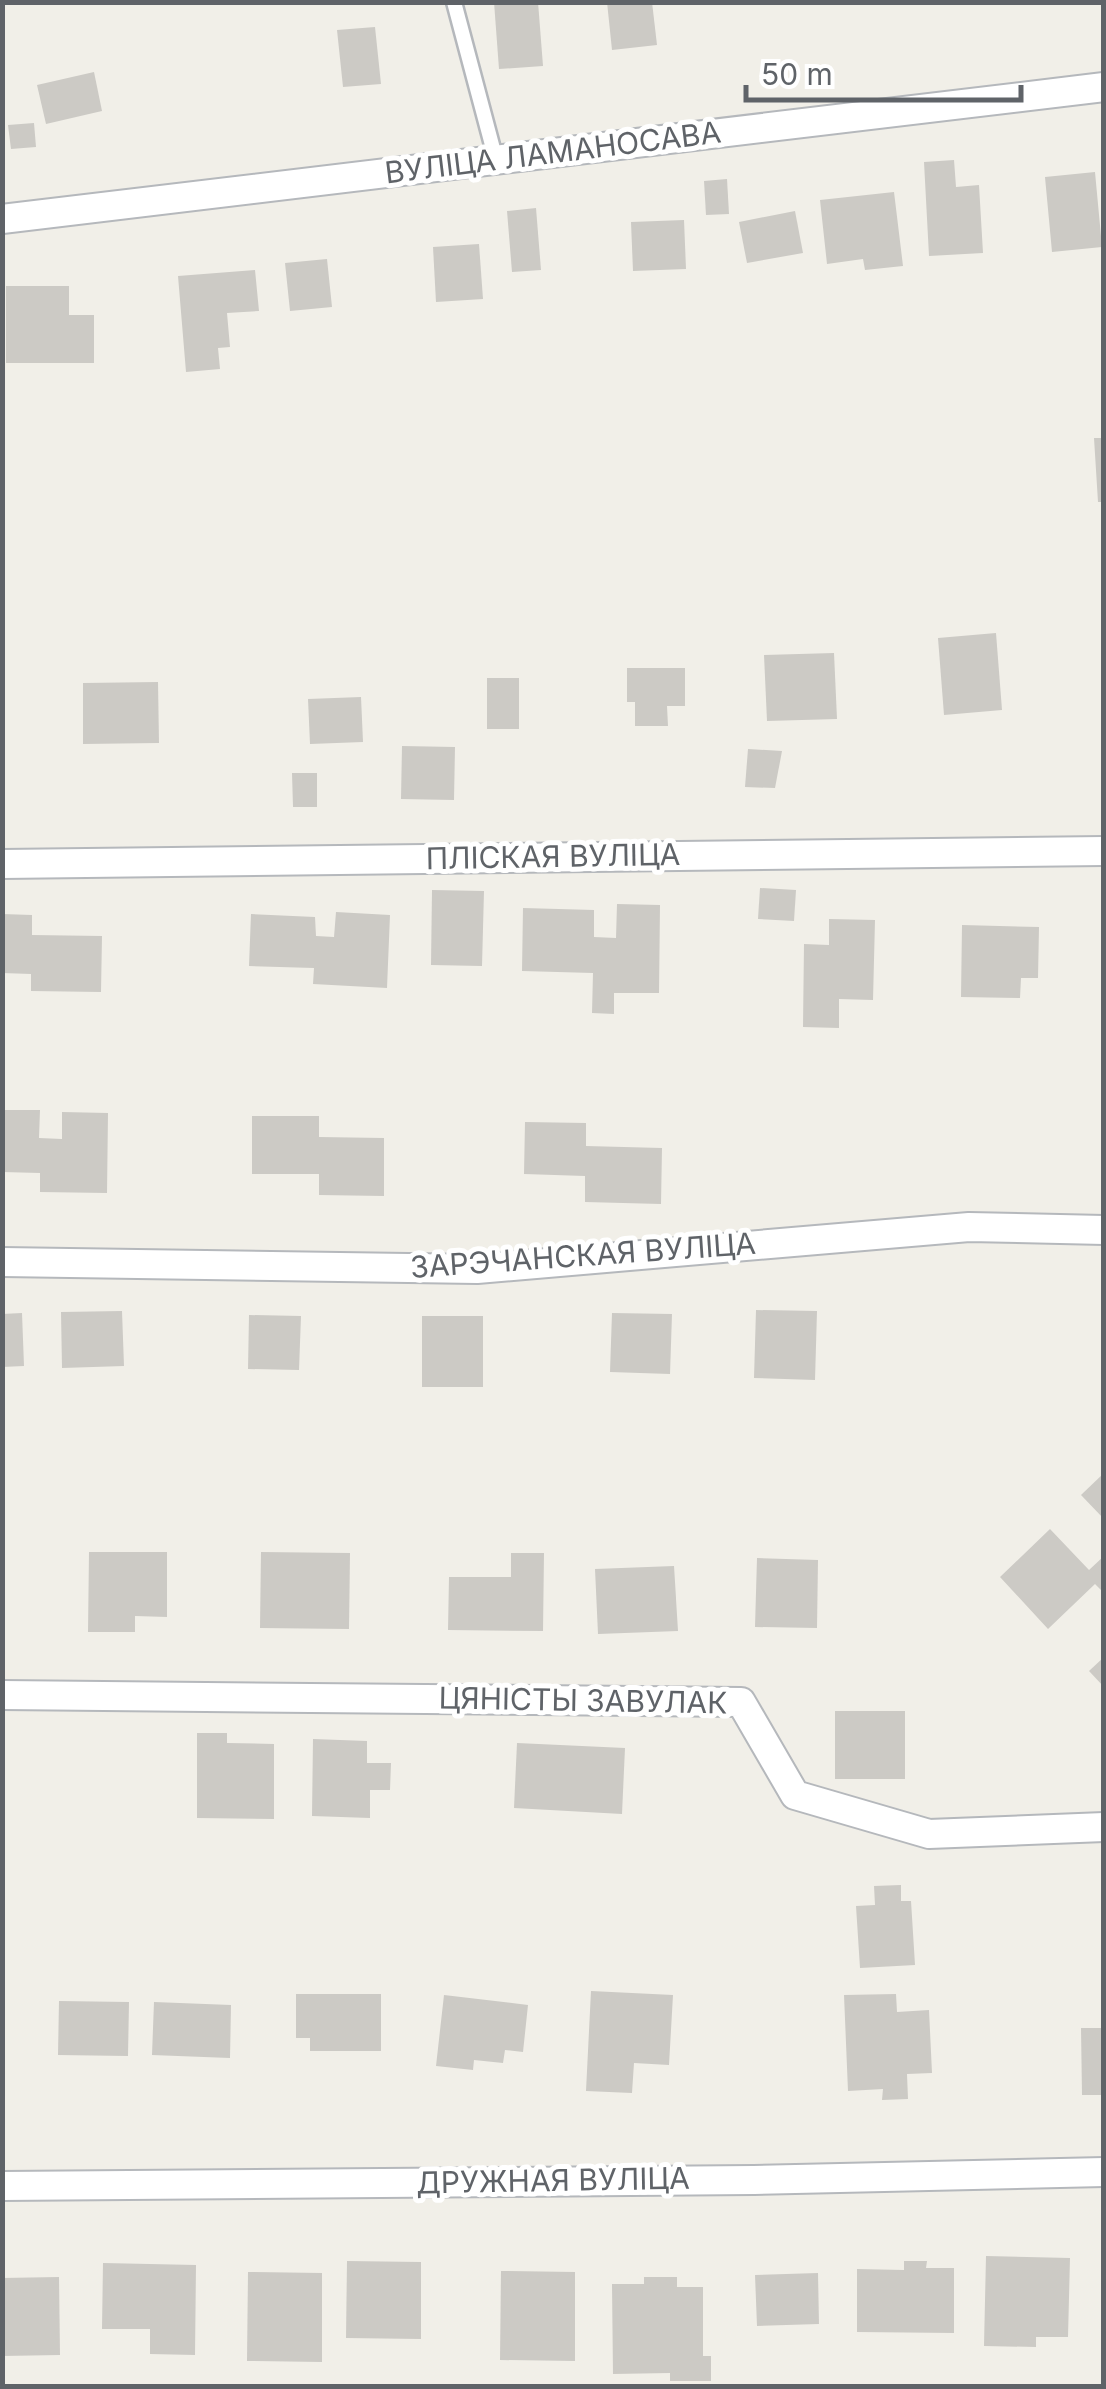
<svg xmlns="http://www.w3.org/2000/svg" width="1106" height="2389" font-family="Inter,sans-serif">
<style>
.building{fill:#cccac5}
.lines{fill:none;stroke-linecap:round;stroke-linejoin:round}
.service-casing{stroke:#b5b8bc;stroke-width:19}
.minor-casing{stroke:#b5b8bc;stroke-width:32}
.service{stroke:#fff;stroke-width:14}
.minor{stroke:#fff;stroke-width:28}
.labels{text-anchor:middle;stroke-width:10;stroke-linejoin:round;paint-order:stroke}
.street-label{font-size:30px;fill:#5f6368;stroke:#fff}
</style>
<rect width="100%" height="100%" fill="#f1efe8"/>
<g class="building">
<polygon points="494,2 538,2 543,66 499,69"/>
<polygon points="607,2 652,2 657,45 612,50"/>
<polygon points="375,27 381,84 343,87 337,30"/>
<polygon points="94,72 102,111 46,124 37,85"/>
<polygon points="34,123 36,147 11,149 8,125"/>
<polygon points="954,160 956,187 979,185 983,253 929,256 924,162"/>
<polygon points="1095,172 1102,247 1052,252 1045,177"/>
<polygon points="727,179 729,214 706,215 704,181"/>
<polygon points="894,192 903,266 865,270 863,259 827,264 820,200"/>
<polygon points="536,208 541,270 512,272 507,211"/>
<polygon points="795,211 803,253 747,263 739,222"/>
<polygon points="684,220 686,269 633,271 631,222"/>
<polygon points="479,244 483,299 436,302 433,247"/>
<polygon points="327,259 332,307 290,311 285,263"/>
<polygon points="255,270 259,311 227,313 230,347 218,348 220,369 186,372 178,276"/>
<polygon points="6,286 69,286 69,315 94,315 94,363 6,363"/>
<polygon points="1094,438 1104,438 1104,502 1098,502"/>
<polygon points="996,633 1002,710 944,715 938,638"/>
<polygon points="834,653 837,719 767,721 764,655"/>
<polygon points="627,668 685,668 685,706 667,706 668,726 635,726 635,702 627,702"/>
<rect x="487" y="678" width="32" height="51"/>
<polygon points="158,682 159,743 83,744 83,683"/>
<polygon points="361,697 363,742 310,744 308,699"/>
<polygon points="402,746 455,747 454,800 401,799"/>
<polygon points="748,749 782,751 775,788 745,787"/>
<polygon points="292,773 317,773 317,807 293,807"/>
<polygon points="760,888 796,890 794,921 758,919"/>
<polygon points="432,890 484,891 482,966 431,965"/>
<polygon points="617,904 660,905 659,993 614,993 614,1014 592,1013 593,973 522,971 523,908 594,910 594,937 616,938"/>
<polygon points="336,912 390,915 387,988 313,984 314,968 249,966 251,914 315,917 316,936 334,937"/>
<polygon points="2,914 32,915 32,935 102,936 101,992 31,991 31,974 2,973"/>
<polygon points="829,919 875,920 873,1000 839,999 839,1028 803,1027 804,944 829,945"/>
<polygon points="962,925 1039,927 1038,978 1021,978 1020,998 961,997"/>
<polygon points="2,1110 40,1110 39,1138 62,1139 62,1112 108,1113 107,1193 40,1192 40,1173 2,1172"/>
<polygon points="252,1116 319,1116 319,1137 384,1138 384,1196 319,1195 319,1174 252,1174"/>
<polygon points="525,1122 586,1123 586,1146 662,1148 661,1204 585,1202 585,1176 524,1174"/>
<polygon points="756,1310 817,1311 815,1380 754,1378"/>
<polygon points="122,1311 124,1366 62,1368 61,1312"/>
<polygon points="22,1313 24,1366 2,1367 2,1314"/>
<polygon points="612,1313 672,1314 670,1374 610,1372"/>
<polygon points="249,1315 301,1316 299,1370 248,1369"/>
<rect x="422" y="1316" width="61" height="71"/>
<polygon points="1104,1473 1104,1519 1081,1495"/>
<polygon points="1050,1529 1089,1570 1104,1556 1104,1593 1095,1584 1048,1629 1000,1577"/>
<polygon points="89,1552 167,1552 167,1617 135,1616 135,1632 88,1632"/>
<polygon points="261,1552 350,1553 349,1629 260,1628"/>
<polygon points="511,1553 544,1553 543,1631 448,1630 449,1577 511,1577"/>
<polygon points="757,1558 818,1560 817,1628 755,1627"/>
<polygon points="674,1566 678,1631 598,1634 595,1569"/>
<polygon points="1104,1657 1104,1687 1089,1671"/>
<rect x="835" y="1711" width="70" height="68"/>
<polygon points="197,1733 227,1733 227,1743 274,1744 274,1819 197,1818"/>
<polygon points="313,1739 367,1741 367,1763 391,1763 390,1790 370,1790 370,1818 312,1816"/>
<polygon points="517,1743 625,1748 622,1814 514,1808"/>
<polygon points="901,1885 901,1901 911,1901 915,1965 860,1968 856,1906 875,1905 874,1886"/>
<polygon points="591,1991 673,1995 669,2065 634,2063 632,2093 586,2091"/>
<polygon points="296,1994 381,1994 381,2051 310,2051 310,2038 296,2038"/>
<polygon points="896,1994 897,2012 929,2010 932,2073 907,2074 908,2099 882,2100 883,2089 848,2091 844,1995"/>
<polygon points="444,1995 528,2005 523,2052 505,2050 503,2063 474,2060 473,2070 436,2066"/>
<polygon points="59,2001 129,2002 128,2056 58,2055"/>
<polygon points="154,2002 231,2005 230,2058 152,2055"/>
<polygon points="1081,2028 1104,2028 1104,2095 1082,2095"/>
<polygon points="986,2256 1070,2258 1068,2337 1036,2337 1036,2347 984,2346"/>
<polygon points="347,2261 421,2262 421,2339 346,2338"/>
<polygon points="904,2261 927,2261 926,2268 954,2268 954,2333 857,2332 857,2269 904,2270"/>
<polygon points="103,2263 196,2265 195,2355 150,2354 150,2329 102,2329"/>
<polygon points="501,2271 575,2272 575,2361 500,2360"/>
<polygon points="248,2272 322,2273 322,2362 247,2361"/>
<polygon points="818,2273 819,2324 757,2326 755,2275"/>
<polygon points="59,2277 60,2355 2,2356 2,2278"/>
<polygon points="644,2277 677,2277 677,2287 703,2287 703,2356 711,2356 711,2381 670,2381 670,2373 613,2374 612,2284 644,2284"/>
</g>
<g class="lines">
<defs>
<polyline id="service" points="454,2 496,160"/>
<g id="minor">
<polyline points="2,219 1104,87"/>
<polyline points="2,864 1104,851"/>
<polyline points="2,1262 477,1269 969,1227 1104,1230"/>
<polyline points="2,1695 741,1702 795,1795 929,1834 1104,1827"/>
<polyline points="2,2186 754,2180 1104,2172"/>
</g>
</defs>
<use href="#service" class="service-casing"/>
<use href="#minor" class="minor-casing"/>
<use href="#service" class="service"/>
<use href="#minor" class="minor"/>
</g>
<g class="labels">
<g class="street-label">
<text transform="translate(553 153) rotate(-7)" y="10">ВУЛІЦА ЛАМАНОСАВА</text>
<text transform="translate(553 857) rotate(-1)" y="10">ПЛІСКАЯ ВУЛІЦА</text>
<text transform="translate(583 1256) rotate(-4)" y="10">ЗАРЭЧАНСКАЯ ВУЛІЦА</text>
<text transform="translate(583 1701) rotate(1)" y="10">ЦЯНІСТЫ ЗАВУЛАК</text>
<text transform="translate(553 2181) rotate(-1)" y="10">ДРУЖНАЯ ВУЛІЦА</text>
</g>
</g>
<rect width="1106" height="2389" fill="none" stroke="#5f6368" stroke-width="10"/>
<path d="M746 85v15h275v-15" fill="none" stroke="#5f6368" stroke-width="5"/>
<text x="761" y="85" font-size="30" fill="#5f6368" stroke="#ffffff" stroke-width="8" paint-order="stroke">50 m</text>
</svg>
